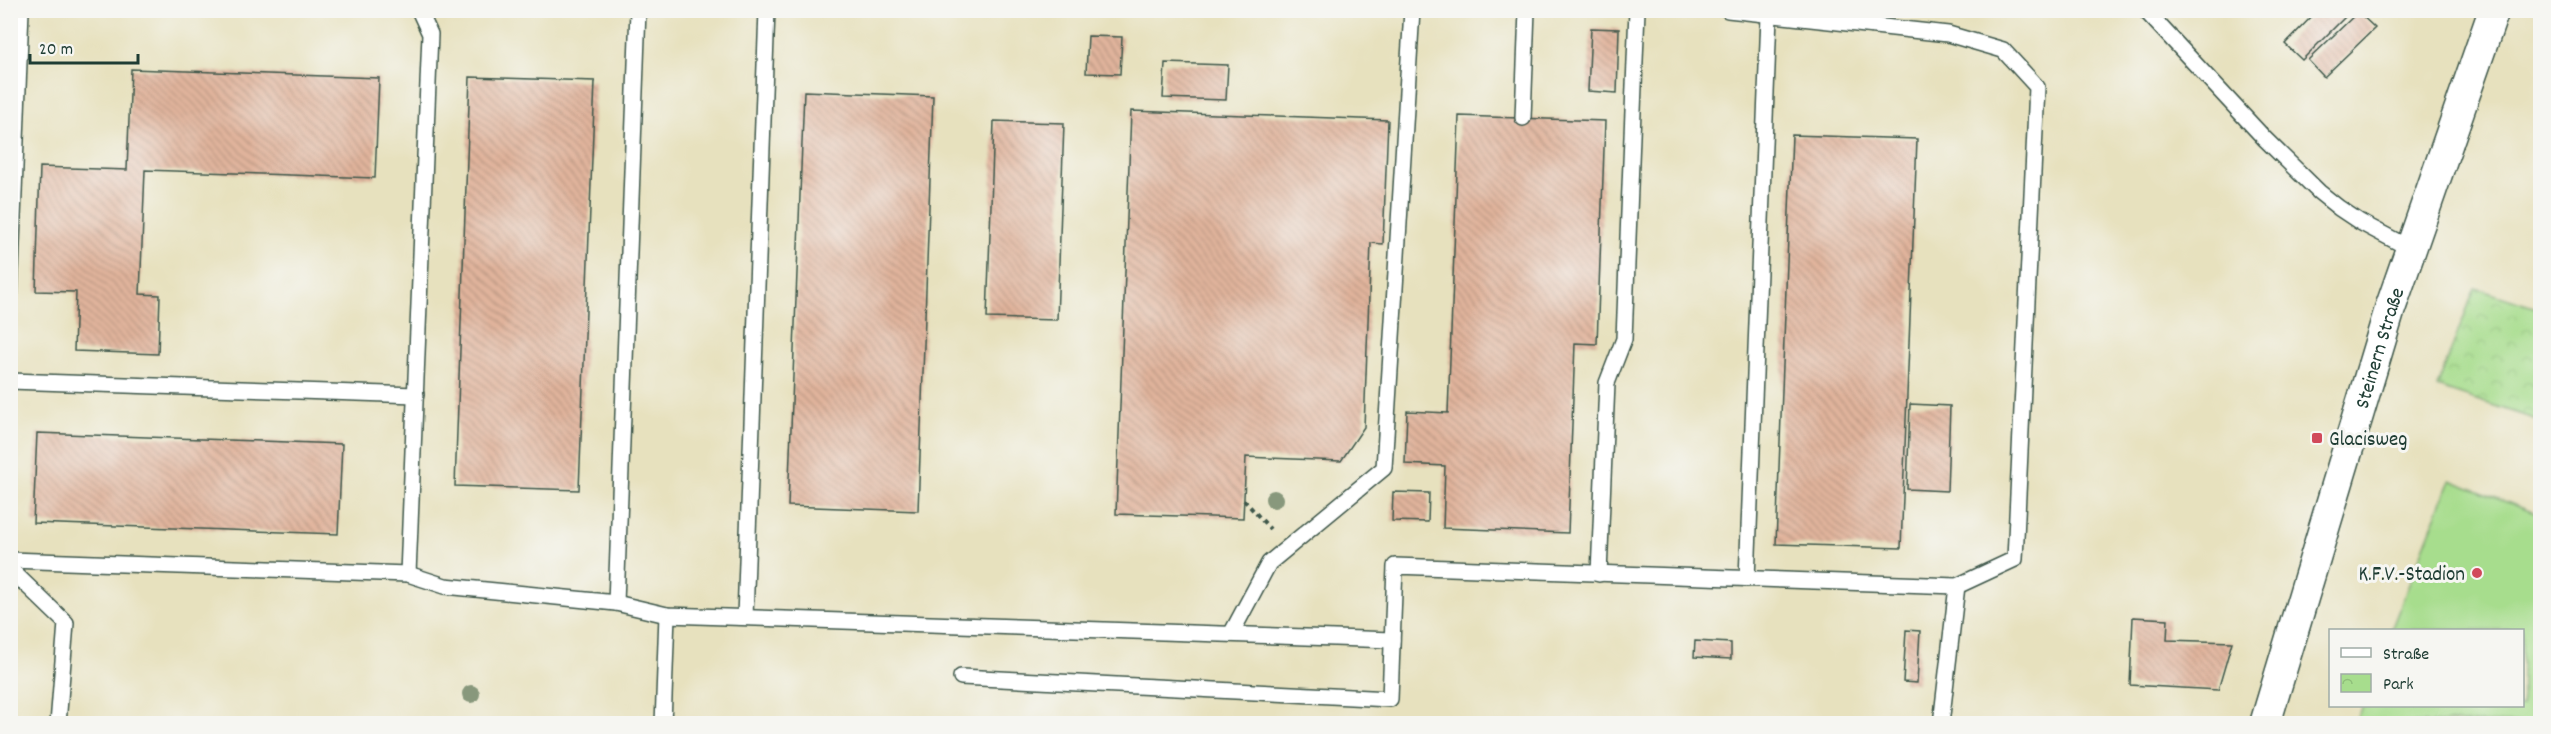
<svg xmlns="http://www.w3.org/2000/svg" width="2551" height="734" font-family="Dekko,sans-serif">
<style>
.park{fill:url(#park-crowns);stroke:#638d60;stroke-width:1.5}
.garden{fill:#a7dd8d;stroke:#638d60;stroke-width:1.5}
.building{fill:url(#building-back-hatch)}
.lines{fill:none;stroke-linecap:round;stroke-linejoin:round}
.lane-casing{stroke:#3d5649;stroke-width:18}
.street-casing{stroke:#3d5649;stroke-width:33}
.path{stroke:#3d5649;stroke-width:4;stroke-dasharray:4.5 4.5;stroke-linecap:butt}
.lane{stroke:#fff;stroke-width:15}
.street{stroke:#fff;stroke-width:30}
.tree{fill:#88987c}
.poi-dot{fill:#d1495b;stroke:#f6f6f2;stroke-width:2}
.labels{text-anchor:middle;stroke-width:6;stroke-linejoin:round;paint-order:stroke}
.street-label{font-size:21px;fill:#1f3d34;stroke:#f6f6f2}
.poi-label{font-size:21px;fill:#1f3d34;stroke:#f6f6f2;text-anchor:start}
</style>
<defs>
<pattern id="park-crowns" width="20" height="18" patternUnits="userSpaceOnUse" patternTransform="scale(1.5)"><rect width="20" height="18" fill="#a7dd8d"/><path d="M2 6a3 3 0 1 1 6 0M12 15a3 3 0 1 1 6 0" fill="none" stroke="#8fbf7a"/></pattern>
<pattern id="building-back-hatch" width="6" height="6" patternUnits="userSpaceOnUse" patternTransform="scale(1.5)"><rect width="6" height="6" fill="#e1b49c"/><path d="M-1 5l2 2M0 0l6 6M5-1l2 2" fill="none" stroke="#b69480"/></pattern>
</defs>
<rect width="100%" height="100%" fill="#f6f6f2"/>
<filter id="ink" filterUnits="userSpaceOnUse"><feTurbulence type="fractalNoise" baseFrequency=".0167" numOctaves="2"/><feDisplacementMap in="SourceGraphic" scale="12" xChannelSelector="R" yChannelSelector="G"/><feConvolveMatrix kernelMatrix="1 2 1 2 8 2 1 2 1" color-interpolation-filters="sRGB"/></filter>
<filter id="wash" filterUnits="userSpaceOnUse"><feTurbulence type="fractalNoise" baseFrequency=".008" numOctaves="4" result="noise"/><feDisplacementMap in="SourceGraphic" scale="24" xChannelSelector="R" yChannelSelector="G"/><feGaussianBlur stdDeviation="1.35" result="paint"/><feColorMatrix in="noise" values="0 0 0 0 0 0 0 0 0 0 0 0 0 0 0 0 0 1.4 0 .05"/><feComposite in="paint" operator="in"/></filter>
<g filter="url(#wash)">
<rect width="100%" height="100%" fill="#e7e1be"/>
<polygon class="park" points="2475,288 2540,309 2540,421 2437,387"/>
<polygon class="garden" points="2450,480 2540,515 2540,723 2355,723 2362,706 2522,706 2522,630 2391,630"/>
<g id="blocks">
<g class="building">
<polygon points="2318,10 2352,10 2302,60 2285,44"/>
<polygon points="2358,12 2375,28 2324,77 2308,60"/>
<polygon points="1591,28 1619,29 1617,93 1588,91"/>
<polygon points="1088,36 1122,37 1120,74 1086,73"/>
<polygon points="1165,63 1228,65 1226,100 1163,98"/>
<polygon points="131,69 379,78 375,178 145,170 140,294 160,295 158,354 74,351 76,292 36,291 40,167 127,170"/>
<polygon points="470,77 595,81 579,490 455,486"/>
<polygon points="804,91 933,96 918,511 788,506"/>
<polygon points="1131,111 1388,120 1383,244 1371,243 1364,427 1341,461 1246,457 1243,518 1116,514"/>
<polygon points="1459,116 1605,121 1597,344 1575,343 1568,533 1443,528 1445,466 1405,464 1407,411 1448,413"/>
<polygon points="994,121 1064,123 1057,320 987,318"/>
<polygon points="1792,135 1917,139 1901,548 1776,544"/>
<polygon points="1910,404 1950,406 1947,491 1907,489"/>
<polygon points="37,433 342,444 338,534 33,523"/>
<polygon points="1393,492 1429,493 1428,522 1392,521"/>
<polygon points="2133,617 2168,619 2167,640 2232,642 2218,690 2130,685"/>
<polygon points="1906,630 1920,631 1917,683 1903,682"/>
<polygon points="1695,641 1731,643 1731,659 1694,657"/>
</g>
</g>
</g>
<g filter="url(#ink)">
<use href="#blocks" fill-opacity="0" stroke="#3d5649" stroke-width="1.5"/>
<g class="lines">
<defs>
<g id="lane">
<polyline points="2145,10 2265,139 2319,192 2339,208 2360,222 2411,249"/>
<polyline points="1523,118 1527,10"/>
<polyline points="10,297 21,10"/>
<polyline points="10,381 416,395"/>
<polyline points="10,560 408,574 445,586 616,603 667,615 1392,640"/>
<polyline points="10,569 66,623 58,724"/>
<polyline points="408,574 430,34 419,10"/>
<polyline points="1599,574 1607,383 1624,339 1637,10"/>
<polyline points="1747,579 1769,16"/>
<polyline points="616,603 638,10"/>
<polyline points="745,617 767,10"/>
<polyline points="1231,634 1269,563 1384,468 1412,10"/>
<polyline points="961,677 1390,699 1395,566 1957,586 2015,559 2037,87 2003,50 1948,34 1728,10"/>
<polyline points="663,724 667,615"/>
<polyline points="1941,724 1957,586"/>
</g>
<g id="street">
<path id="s1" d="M2265 724 2390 309 2494 10"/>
</g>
</defs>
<use href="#lane" class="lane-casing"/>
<use href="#street" class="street-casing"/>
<polyline class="path" points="1244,500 1270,529"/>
<use href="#lane" class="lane"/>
<use href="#street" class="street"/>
</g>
<g class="tree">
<circle cx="1274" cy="499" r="9"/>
<circle cx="471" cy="694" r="9"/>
</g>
</g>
<g class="poi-dot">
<rect x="2311" y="432" width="12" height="12" rx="3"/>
<circle cx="2477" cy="573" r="6"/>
</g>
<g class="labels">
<g class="street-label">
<text dy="7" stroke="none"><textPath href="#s1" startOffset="393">Steinern Straße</textPath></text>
</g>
<g class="poi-label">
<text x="2329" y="445">Glacisweg</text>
<text x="2465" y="580" text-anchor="end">K.F.V.-Stadion</text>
</g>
</g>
<rect width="2551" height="734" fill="none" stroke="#f6f6f2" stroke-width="36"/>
<rect x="2329" y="629" width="195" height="78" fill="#f6f6f2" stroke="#a0aca6" stroke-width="1.5"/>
<rect x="2341" y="648" width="30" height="9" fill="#ffffff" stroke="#a0aca6" stroke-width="1.5"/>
<text x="2383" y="659" font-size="18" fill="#1f3d34">Straße</text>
<rect x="2341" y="674" width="30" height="18" fill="url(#park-crowns)" stroke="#a0aca6" stroke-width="1.5"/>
<text x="2383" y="689" font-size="18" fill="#1f3d34">Park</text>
<path d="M30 54v9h108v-9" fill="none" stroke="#1f3d34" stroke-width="3"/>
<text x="39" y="54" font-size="18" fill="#1f3d34" stroke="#f6f6f2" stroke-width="4.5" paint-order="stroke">20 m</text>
</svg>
